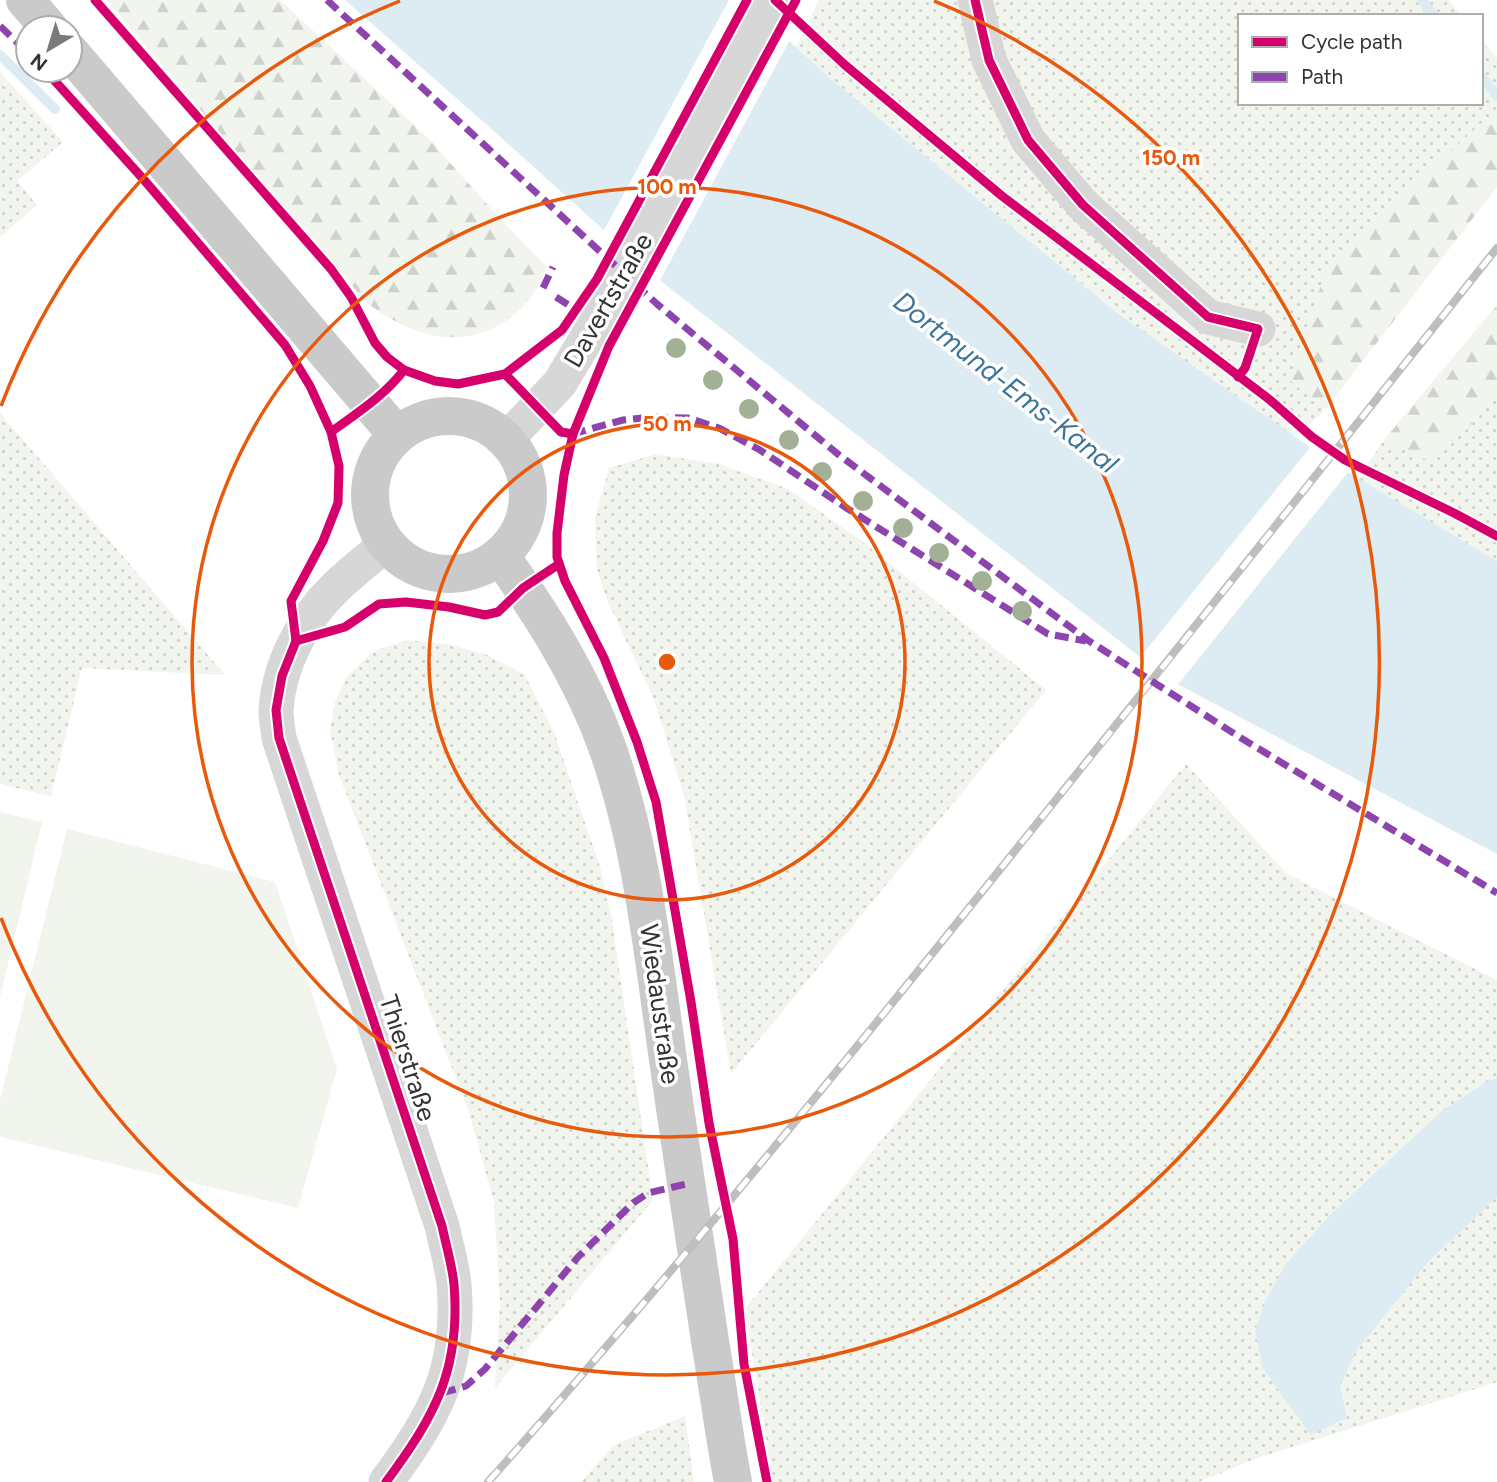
<svg xmlns="http://www.w3.org/2000/svg" width="1497" height="1482" font-family="Figtree,sans-serif">
<style>
.green{fill:url(#green-dots)}
.forest{fill:url(#forest-firs)}
.pitch{fill:#f1f5ed}
.water{fill:#ddebf3}
.pier{fill:#fff}
.lines{fill:none;stroke-linecap:round;stroke-linejoin:round}
.stream{stroke:#ddebf3;stroke-width:10}
.minor{stroke:#d7d7d7;stroke-width:35}
.major{stroke:#cacaca;stroke-width:38}
.rail-casing{stroke:#bebebe;stroke-width:8}
.rail{stroke:#fff;stroke-width:5;stroke-dasharray:16;stroke-linecap:butt}
.quiet{stroke:#8e44ad;stroke-width:7;stroke-dasharray:14 7;stroke-linecap:butt}
.cycleway-casing{stroke:#fff;stroke-width:13}
.cycleway{stroke:#d6006c;stroke-width:9}
.tree{fill:#a2b095}
.ring{fill:none;stroke:#e8590c;stroke-width:3.5}
.labels{text-anchor:middle;stroke-width:7;stroke-linejoin:round;paint-order:stroke}
.street-label{font-size:26px;fill:#333;stroke:#fff}
.water-label{font-size:28px;font-style:italic;fill:#3f7597;stroke:#fff}
.centre{fill:#e8590c;stroke:#fff;stroke-width:3.5}
.ring-label{font-size:21px;text-anchor:middle;font-weight:bold;fill:#e8590c;stroke:#fff;stroke-width:7;stroke-linejoin:round;paint-order:stroke}
</style>
<defs>
<pattern id="green-dots" width="8" height="8" patternUnits="userSpaceOnUse" patternTransform="scale(1.75)"><rect width="8" height="8" fill="#f1f5ed"/><path d="M2 2h.1M6 6h.1" fill="none" stroke="#cfd2cc" stroke-width="1.8" stroke-linecap="round"/></pattern>
<pattern id="forest-firs" width="22" height="20" patternUnits="userSpaceOnUse" patternTransform="scale(1.75)"><rect width="22" height="20" fill="#f1f5ed"/><path d="M5 1l3.5 6h-7zM16 11l3.5 6h-7z" fill="#cfd2cc"/></pattern>
</defs>
<rect width="100%" height="100%" fill="#fff"/>
<g class="green">
<polygon points="819,0 1448,0 1462,16 1240,16 1240,103 1481,103 1481,39 1497,58 1497,109 1386,211 1290,380 1325,410 1295,438 1120,315 832,80 796,47"/>
<polygon points="0,72 63,142 17,181 37,205 0,237"/>
<polygon points="1497,395 1497,561 1358,479 1383,441 1428,459 1468,428"/>
<polygon points="0,413 225,675 82,668 51,796 0,784"/>
<polygon points="656,454 719,464 788,489 863,542 1046,690 731,1074 684,795 653,697 607,600 597,569 595,518 609,468"/>
<polygon points="407,640 447,644 487,655 525,675 555,735 600,867 612,921 653,1200 495,1388 500,1303 494,1202 469,1112 339,775 330,730 335,702 348,675 374,651"/>
<polygon points="1186,764 1287,874 1497,980 1497,1382 1258,1458 1199,1482 773,1482 745,1309"/>
<polygon points="685,1416 694,1482 581,1482 614,1445"/>
</g>
<g class="forest">
<path d="M106 0H280L427 137 502 221 547 267C542 277 538 288 532 296 485 355 421 345 366 302Z"/>
<polygon points="1497,109 1497,187 1325,410 1290,380 1325,273 1386,211"/>
<polygon points="1497,305 1497,395 1468,428 1428,460 1383,441"/>
</g>
<g class="pitch">
<polygon points="0,812 42,822 0,997"/>
<polygon points="67,829 275,882 337,1069 298,1208 0,1137 0,1100"/>
</g>
<g class="water">
<polygon points="345,0 744,0 832,80 1120,315 1334,464 1497,561 1497,854 1168,679 657,278 505,141"/>
<polygon points="1497,1078 1497,1197 1428,1262 1356,1351 1340,1386 1347,1418 1311,1435 1263,1369 1255,1331 1264,1304 1285,1265 1331,1214 1442,1111 1486,1082"/>
</g>
<g class="pier">
<polygon points="729,0 749,0 791,38 658,284 602,234"/>
<polygon points="1312,445 1350,470 1176,687 1166,682 1138,660"/>
</g>
<g class="lines">
<g class="stream">
<polyline points="1422,0 1434,16"/>
<polyline points="0,55 55,109"/>
<polyline points="1481,76 1497,96"/>
</g>
<g class="minor">
<polyline points="975,0 989,60 1028,140 1083,205 1208,317 1258,329"/>
<polyline points="507,439 560,383 613,294 772,0"/>
<path d="M386 1482C435 1416 461 1369 454 1284 452 1265 446 1245 442 1226L279 738C278 729 276 719 276 711 278 667 303 619 333 590 350 573 369 559 387 543"/>
</g>
<g class="major">
<polyline points="25,0 49,28"/>
<polyline points="70,52 397,435"/>
<circle cx="449" cy="495" r="79"/>
<path d="M500 555C542 615 581 675 606 744 640 838 651 939 665 1038 679 1139 695 1240 710 1341 718 1388 724 1435 733 1482"/>
</g>
<defs>
<path id="rail" d="M488 1482C673 1274 848 1059 1022 842 1181 645 1339 446 1497 248"/>
</defs>
<use href="#rail" class="rail-casing"/>
<use href="#rail" class="rail"/>
<g class="quiet">
<polyline points="327,0 657,304 839,455 1089,641 1241,738 1497,893"/>
<polyline points="0,26 28,53"/>
<polyline points="543,288 553,267"/>
<polyline points="556,297 575,309"/>
<polyline points="572,434 623,420 653,417 688,418 719,428 760,450 848,509 1048,634 1086,641"/>
<polyline points="442,1393 466,1386 485,1369 578,1257 633,1203 648,1193 686,1184"/>
</g>
<defs>
<g id="cycleway">
<polyline points="95,0 331,269 351,297 375,343 387,357 404,370 435,381 458,384 505,374 562,330 597,279 747,0"/>
<polyline points="775,0 845,65 1002,196 1270,400 1312,437 1345,460 1454,513 1497,536"/>
<polyline points="975,0 989,60 1028,140 1083,205 1208,317 1258,329 1245,368 1238,377"/>
<path d="M45 70 145 181 285 345 310 386 331 432 339 466 338 503 323 541 291 601 296 641 282 676 276 710 279 738 442 1226C446 1245 452 1265 454 1284 461 1369 435 1416 386 1482"/>
<polyline points="505,374 561,432 573,434"/>
<path d="M331 432C357 413 384 396 404 370"/>
<polyline points="296,641 345,627 379,604 406,602 449,607 485,615 498,612 523,588 559,564"/>
<polyline points="767,1482 744,1364 733,1239 709,1123 691,1002 656,802 637,742 604,658 565,581 557,557 557,533 564,475 573,434 609,346 796,0"/>
</g>
</defs>
<use href="#cycleway" class="cycleway-casing"/>
<use href="#cycleway" class="cycleway"/>
</g>
<g class="tree">
<circle cx="676" cy="348" r="10"/>
<circle cx="713" cy="380" r="10"/>
<circle cx="749" cy="409" r="10"/>
<circle cx="789" cy="440" r="10"/>
<circle cx="822" cy="472" r="10"/>
<circle cx="863" cy="501" r="10"/>
<circle cx="903" cy="528" r="10"/>
<circle cx="939" cy="553" r="10"/>
<circle cx="982" cy="581" r="10"/>
<circle cx="1022" cy="611" r="10"/>
</g>
<g class="ring">
<circle cx="667" cy="662" r="238"/>
<circle cx="667" cy="662" r="475"/>
<path d="M1 406A713 713 0 0 1 400 1M934 1A713 713 0 1 1 1 918"/>
</g>
<g class="labels">
<g class="street-label">
<text transform="translate(608 300) rotate(-60)" y="9">Davertstraße</text>
<text transform="translate(660 1004) rotate(82)" y="9">Wiedaustraße</text>
<text transform="translate(408 1058) rotate(72)" y="9">Thierstraße</text>
</g>
<g class="water-label">
<text transform="translate(1006 382) rotate(38)" y="10">Dortmund-Ems-Kanal</text>
</g>
</g>
<circle cx="667" cy="662" r="10" class="centre"/>
<g class="ring-label">
<text x="1171" y="165">150 m</text>
<text x="667" y="194">100 m</text>
<text x="667" y="431">50 m</text>
</g>
<rect x="1238" y="14" width="245" height="91" fill="#ffffff" stroke="#adadad" stroke-width="2"/>
<rect x="1252" y="37" width="35" height="10" fill="#d6006c" stroke="#adadad" stroke-width="2"/>
<text x="1301" y="49" font-size="21" fill="#333333">Cycle path</text>
<rect x="1252" y="72" width="35" height="10" fill="#8e44ad" stroke="#adadad" stroke-width="2"/>
<text x="1301" y="84" font-size="21" fill="#333333">Path</text>
<g transform="translate(49 49) rotate(218)"><circle r="33" fill="#ffffff" stroke="#adadad" stroke-width="2"/>
<path d="M0-5L12 26L0 18L-12 26Z" fill="#7a7a7a"/>
<text y="-10" font-size="19" font-weight="bold" text-anchor="middle" fill="#333333">N</text>
</g>
</svg>
